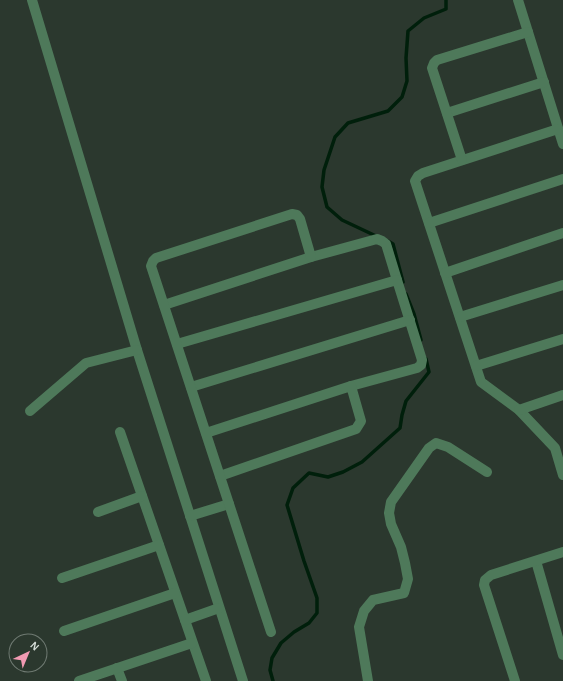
<svg xmlns="http://www.w3.org/2000/svg" width="563" height="681" font-family="'Alegreya Sans',sans-serif">
<style>
.lines{fill:none;stroke-linecap:round;stroke-linejoin:round}
.stream{stroke:#001f0b;stroke-width:3.5}
.minor{stroke:#4e795a;stroke-width:10}
</style>
<rect width="100%" height="100%" fill="#2b382e"/>
<g class="lines">
<g class="stream">
<polyline points="376,236 342,220 327,207 322,187 324,170 335,137 348,123 388,111 402,97 407,81 406,58 408,31 424,18 446,9 446,0"/>
<polyline points="388,241 393,244 403,282"/>
<polyline points="406,294 414,314 421,340"/>
<polyline points="273,681 270,670 272,658 281,643 294,632 309,623 317,613 317,598 304,561 287,505 293,488 309,473 328,477 343,472 362,462 400,428 402,415 406,401 429,372 426,359"/>
</g>
<g class="minor">
<polyline points="32,0 137,350 243,681"/>
<polyline points="518,0 563,144"/>
<polyline points="447,113 544,82"/>
<polyline points="558,129 423,173 418,176 415,181 481,382 519,410 555,448 563,475"/>
<polyline points="462,160 432,68 434,63 437,60 528,32"/>
<polyline points="429,223 563,179"/>
<polyline points="445,273 563,233"/>
<polyline points="164,305 311,257 377,239 382,241 386,244 397,280"/>
<polyline points="460,317 563,285"/>
<polyline points="177,344 397,280 422,360 421,365 417,368 351,386"/>
<polyline points="476,366 563,339"/>
<polyline points="191,387 410,320"/>
<polyline points="519,410 563,395"/>
<polyline points="30,411 86,363 137,350"/>
<polyline points="120,432 206,681"/>
<polyline points="206,433 351,386 361,421 356,429 220,476"/>
<polyline points="98,512 142,496"/>
<polyline points="190,516 229,504"/>
<polyline points="536,561 563,655"/>
<polyline points="62,578 159,545"/>
<polyline points="185,620 219,608"/>
<polyline points="64,631 175,593"/>
<polyline points="271,632 151,266 153,261 156,258 292,214 297,215 300,219 311,257"/>
<polyline points="117,668 122,681"/>
<polyline points="79,681 192,643"/>
<polyline points="368,681 359,627 364,611 373,600 404,593 408,579 405,563 401,547 391,524 389,513 391,502 429,448 436,443 448,447 487,472"/>
<polyline points="515,681 484,585 485,580 491,575 563,552"/>
</g>
</g>
<g transform="translate(28 653) rotate(44)"><circle r="19" fill="#2b382e" stroke="#6f7a72"/>
<path d="M0-3L7 15L0 10L-7 15Z" fill="#f19ab2"/>
<text y="-6" font-size="11" font-weight="bold" text-anchor="middle" fill="#d5ddd7">N</text>
</g>
</svg>
